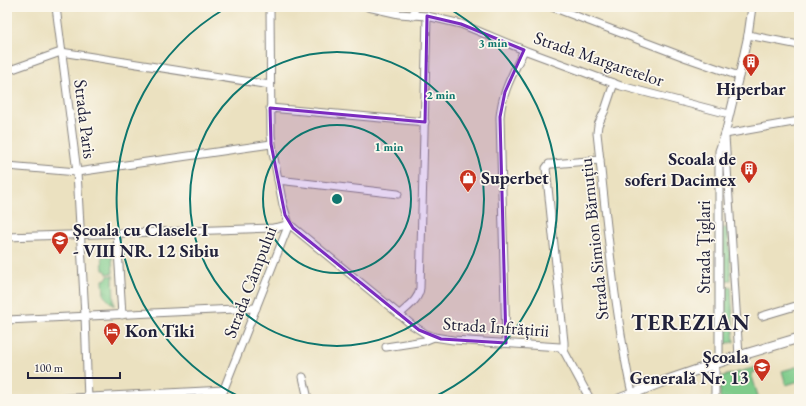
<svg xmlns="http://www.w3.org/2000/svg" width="806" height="406" font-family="'EB Garamond',serif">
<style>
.grass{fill:#7ecb8a;stroke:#507662}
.park{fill:url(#park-crowns);stroke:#507662}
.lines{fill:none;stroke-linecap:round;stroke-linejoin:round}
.minor-casing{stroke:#86827e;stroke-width:9}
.major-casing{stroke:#86827e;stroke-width:11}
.minor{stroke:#fff;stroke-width:7}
.major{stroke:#fff;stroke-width:9}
.marked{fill:#7b2cbf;fill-opacity:0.2;stroke:#7b2cbf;stroke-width:3;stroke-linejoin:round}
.ring{fill:none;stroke:#0f766e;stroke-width:2}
.labels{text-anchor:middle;stroke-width:3.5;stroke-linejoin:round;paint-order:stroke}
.street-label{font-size:18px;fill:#22223b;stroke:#fbf7ec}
.poi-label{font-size:18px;font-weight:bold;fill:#22223b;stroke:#fbf7ec;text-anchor:start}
.district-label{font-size:22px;font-weight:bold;letter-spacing:1px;fill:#22223b;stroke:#fbf7ec}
.centre{fill:#0f766e;stroke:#fbf7ec;stroke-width:2}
.ring-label{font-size:12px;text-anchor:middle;font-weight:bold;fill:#0f766e;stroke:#fbf7ec;stroke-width:3.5;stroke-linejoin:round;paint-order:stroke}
</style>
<defs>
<pattern id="park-crowns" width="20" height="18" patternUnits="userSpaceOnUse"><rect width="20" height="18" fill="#7ecb8a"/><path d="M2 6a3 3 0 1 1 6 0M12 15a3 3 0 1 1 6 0" fill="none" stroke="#6dae78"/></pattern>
</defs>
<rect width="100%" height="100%" fill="#fbf7ec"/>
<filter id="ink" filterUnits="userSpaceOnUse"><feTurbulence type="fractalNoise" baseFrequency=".025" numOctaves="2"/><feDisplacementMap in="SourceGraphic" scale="8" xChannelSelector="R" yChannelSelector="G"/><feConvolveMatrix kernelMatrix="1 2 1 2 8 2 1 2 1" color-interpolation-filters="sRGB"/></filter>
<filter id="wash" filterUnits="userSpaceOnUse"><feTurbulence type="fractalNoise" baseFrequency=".012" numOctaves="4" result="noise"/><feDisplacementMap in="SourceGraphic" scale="16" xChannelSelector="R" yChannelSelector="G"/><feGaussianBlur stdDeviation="0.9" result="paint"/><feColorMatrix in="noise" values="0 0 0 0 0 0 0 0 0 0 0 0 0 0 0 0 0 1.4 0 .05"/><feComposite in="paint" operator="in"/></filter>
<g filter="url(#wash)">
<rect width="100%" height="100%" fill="#ebe1c0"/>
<g class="grass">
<polygon points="720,228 728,228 731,280 721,281"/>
<polygon points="731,287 734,342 722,344 721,288"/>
<polygon points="760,366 762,370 751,373 759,399 720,399 720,377"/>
<polygon points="799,366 799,381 786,385 782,371"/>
</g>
<g class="park">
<polygon points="111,242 113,273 107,274 106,271 103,270 102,252"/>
<polygon points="113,275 114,304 114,306 104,296 103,280 106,279 108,276"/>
</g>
</g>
<g filter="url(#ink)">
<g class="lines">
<defs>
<g id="minor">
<polyline points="56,7 77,172 85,316 88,399"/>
<polyline points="368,7 399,14 427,16 461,24 524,50 621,86 729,114"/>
<polyline points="552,7 687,58 739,76"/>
<polyline points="413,16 415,7"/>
<polyline points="748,35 799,45"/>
<polyline points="7,71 55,54 61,52 270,85"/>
<path d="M614 83 605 110 598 125 597 133C603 187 608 241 615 294 620 327 624 360 632 393"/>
<polyline points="270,108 425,122"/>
<polyline points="725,134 799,121"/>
<polyline points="725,136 739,356"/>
<polyline points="7,166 77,172 271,144"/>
<polyline points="278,180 398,194"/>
<polyline points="117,233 122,315"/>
<polyline points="7,237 273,228 279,227 289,224 377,296 412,325 426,334 434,337 453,340 560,347 565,353 590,399"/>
<path d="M399 315C407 307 419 300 420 288L427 16"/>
<polyline points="762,316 799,305"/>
<polyline points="7,320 256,308"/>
<path d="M506 343 500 117C502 91 514 72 524 50"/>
<polyline points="386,347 424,341 434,337"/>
<polyline points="564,350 564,342 560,303 546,168 549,164 552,164 600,160"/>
<polyline points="719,362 719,151 725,134 739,76 748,35 752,7"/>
<polyline points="303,377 308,399"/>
<polyline points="53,399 224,390"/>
<polyline points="220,399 289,224 283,205 273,153 271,135 270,7"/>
<polyline points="715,399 715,363"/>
</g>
<polyline id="major" points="619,399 662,382 732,358 799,338"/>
</defs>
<use href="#minor" class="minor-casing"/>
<use href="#major" class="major-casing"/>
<use href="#minor" class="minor"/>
<use href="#major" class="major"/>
</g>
</g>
<path class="marked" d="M427 16 461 24 524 50 505 92 500 117 506 343 441 339 419 330 293 228 285 215 271 144 270 108 425 122Z"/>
<g class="ring">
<circle cx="337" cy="199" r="74"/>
<circle cx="337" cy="199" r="147"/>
<path d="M242 398A221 221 0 0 1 226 8M448 8A221 221 0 0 1 432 398"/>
</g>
<defs>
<symbol id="building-pin" viewBox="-11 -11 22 30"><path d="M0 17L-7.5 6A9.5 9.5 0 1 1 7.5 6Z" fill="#c8321e" stroke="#fbf7ec"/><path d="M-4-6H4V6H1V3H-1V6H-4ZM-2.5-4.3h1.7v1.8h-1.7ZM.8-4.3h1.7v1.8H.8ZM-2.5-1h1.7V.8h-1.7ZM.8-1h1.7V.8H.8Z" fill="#fff"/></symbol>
<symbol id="shop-pin" viewBox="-11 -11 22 30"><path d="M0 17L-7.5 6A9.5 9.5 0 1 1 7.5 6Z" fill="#c8321e" stroke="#fbf7ec"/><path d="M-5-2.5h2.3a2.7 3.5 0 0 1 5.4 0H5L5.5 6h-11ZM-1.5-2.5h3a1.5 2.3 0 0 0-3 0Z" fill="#fff"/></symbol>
<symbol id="school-pin" viewBox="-11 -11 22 30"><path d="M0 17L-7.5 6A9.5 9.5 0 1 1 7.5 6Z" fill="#c8321e" stroke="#fbf7ec"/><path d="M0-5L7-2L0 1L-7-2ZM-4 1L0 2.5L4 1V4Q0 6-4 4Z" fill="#fff"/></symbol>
<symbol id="hotel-pin" viewBox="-11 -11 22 30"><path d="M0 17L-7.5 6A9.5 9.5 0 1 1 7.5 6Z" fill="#c8321e" stroke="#fbf7ec"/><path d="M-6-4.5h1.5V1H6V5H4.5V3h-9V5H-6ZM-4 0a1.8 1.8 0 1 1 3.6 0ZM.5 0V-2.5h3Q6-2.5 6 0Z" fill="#fff"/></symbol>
</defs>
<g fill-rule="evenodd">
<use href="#building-pin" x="741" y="52" width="20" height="27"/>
<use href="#building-pin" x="739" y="159" width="20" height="27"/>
<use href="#shop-pin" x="458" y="168" width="20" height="27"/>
<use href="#school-pin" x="50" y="230" width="20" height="27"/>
<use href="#hotel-pin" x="102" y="321" width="20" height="27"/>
<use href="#school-pin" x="752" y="357" width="20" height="27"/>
</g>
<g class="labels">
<g class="street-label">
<text transform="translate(599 59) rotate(19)" y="6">Strada Margaretelor</text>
<text transform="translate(85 119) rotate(83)" y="6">Strada Paris</text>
<text transform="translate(594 239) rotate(-96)" y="6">Strada Simion Bărnuțiu</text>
<text transform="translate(704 247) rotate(-90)" y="6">Strada Țiglari</text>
<text transform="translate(250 282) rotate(-69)" y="6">Strada Câmpului</text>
<text transform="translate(496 327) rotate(4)" y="6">Strada Înfrățirii</text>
</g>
<g class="poi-label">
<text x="751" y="95" text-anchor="middle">Hiperbar</text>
<text x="736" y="165" text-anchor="end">Scoala de<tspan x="736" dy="21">soferi Dacimex</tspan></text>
<text x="481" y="184">Superbet</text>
<text x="73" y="236">Școala cu Clasele I<tspan x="73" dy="21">- VIII NR. 12 Sibiu</tspan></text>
<text x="125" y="337">Kon Tiki</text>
<text x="749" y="363" text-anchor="end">Școala<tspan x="749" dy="21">Generală Nr. 13</tspan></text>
</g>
<g class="district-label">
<text x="691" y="330">TEREZIAN</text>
</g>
</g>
<circle cx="337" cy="199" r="6" class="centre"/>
<g class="ring-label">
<text x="493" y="47">3 min</text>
<text x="441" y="99">2 min</text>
<text x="389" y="151">1 min</text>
</g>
<rect width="806" height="406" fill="none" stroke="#fbf7ec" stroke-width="24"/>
<path d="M28 372v6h92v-6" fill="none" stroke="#22223b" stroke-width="2"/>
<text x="34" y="372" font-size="12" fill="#22223b" stroke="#fbf7ec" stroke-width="3" paint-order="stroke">100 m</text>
</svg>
